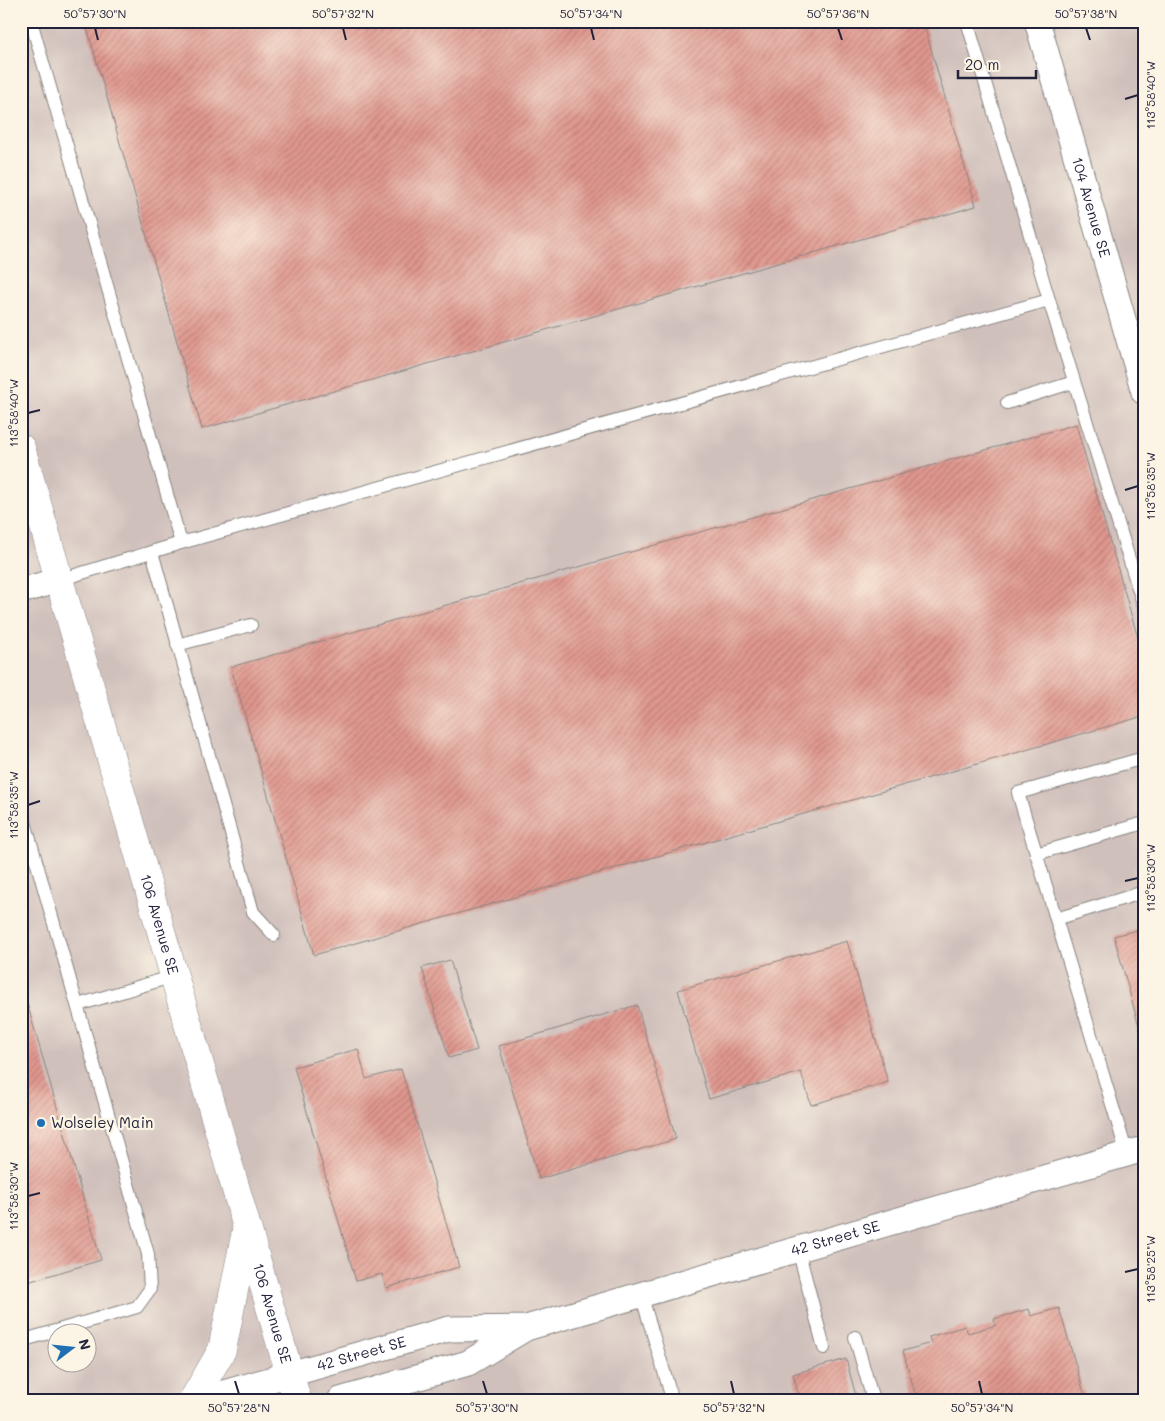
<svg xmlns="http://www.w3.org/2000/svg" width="1165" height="1421" font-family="Mali,sans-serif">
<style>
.industrial{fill:#d0c0bc;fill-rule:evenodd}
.building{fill:url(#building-hatch)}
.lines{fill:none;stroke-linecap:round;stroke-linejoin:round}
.service-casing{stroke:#878380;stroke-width:14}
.minor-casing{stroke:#878380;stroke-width:27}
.tertiary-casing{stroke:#878380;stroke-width:29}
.service{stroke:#fff;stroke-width:12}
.minor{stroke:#fff;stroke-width:25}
.tertiary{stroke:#fff;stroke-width:28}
.ticks{fill:none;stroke:#22223b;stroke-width:2}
.poi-dot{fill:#1f6fb2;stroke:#fcf5e5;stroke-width:2}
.labels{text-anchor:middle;stroke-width:4.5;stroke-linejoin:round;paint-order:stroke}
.street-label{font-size:15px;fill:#22223b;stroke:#fcf5e5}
.poi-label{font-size:15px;fill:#22223b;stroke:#fcf5e5;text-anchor:start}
.neatline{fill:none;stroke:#22223b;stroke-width:2}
.ticks-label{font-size:12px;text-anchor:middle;fill:#22223b}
</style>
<defs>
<pattern id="building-hatch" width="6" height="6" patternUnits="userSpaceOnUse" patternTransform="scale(1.25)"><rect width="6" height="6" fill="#e0978e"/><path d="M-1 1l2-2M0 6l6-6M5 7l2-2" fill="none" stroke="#b57b75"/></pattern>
</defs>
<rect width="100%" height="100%" fill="#fcf5e5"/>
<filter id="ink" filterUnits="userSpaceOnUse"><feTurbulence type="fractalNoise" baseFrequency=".02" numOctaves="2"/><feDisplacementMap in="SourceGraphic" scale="10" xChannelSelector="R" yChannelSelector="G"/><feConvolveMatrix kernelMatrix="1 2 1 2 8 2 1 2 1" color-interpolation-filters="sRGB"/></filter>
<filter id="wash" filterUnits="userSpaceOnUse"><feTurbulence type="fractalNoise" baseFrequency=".0096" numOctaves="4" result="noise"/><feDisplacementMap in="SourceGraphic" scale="20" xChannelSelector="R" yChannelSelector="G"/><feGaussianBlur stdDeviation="1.12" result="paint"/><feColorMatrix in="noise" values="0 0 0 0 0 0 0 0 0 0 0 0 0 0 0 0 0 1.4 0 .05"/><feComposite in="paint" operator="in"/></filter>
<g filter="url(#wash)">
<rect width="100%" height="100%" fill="#ece4c5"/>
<path class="industrial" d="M21 21H1144V1400H21ZM58 1334H88V1364H58Z"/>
<g id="blocks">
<g class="building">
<polygon points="85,21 923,21 976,206 202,429"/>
<polygon points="1076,424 1144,659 1144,716 314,955 231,667"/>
<polygon points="1144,928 1144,1041 1143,1041 1114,936"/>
<polygon points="847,941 888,1082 811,1105 801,1072 709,1099 678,990"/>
<polygon points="450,960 477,1050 449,1058 422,968"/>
<polygon points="22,986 101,1260 21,1284 21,987"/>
<polygon points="637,1005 676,1139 539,1179 499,1046"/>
<polygon points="358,1049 366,1079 401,1069 459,1267 386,1288 382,1274 356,1281 294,1067"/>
<polygon points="1059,1308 1086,1400 917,1400 903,1351 931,1343 929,1337 965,1326 968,1333 996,1325 994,1319 1029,1309 1031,1316"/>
<polygon points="846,1359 857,1400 800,1400 793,1374"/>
</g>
</g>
</g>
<g filter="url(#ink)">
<use href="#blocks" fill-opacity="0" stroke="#878380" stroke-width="1"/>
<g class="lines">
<defs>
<g id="service">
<polyline points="31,21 181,543 59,580"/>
<polyline points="967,21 1049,300 1144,607"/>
<polyline points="1007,403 1074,382"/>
<polyline points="181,543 1049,300"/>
<polyline points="152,552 253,912 274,935"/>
<polyline points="177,645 251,625"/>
<polyline points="21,808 148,1254 150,1289 137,1307 21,1341"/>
<polyline points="1036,854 1144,823"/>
<polyline points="1056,919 1144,892"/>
<polyline points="78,1005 174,976"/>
<polyline points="1127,1154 1018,793 1144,758"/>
<polyline points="798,1249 824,1348"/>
<polyline points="641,1294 671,1395"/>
<polyline points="855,1337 873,1400"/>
</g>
<g id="minor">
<path id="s1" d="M1037 21 1144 392"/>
<polyline points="21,591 59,580"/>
<path id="s2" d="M199 1400 449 1329 526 1328 1144 1149"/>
<polyline points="340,1400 468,1363 526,1328"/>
</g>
<g id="tertiary">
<path id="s3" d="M21 448 297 1400"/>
<polyline points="193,1400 222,1350 246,1231"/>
<polyline points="391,1400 401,1383"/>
</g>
</defs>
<use href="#service" class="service-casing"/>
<use href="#minor" class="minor-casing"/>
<use href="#tertiary" class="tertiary-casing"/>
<use href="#service" class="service"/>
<use href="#minor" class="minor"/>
<use href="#tertiary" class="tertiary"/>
</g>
</g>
<path class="ticks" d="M95 28 98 40M343 28 346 40M591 28 594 40M838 28 842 40M1086 28 1090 40M1125 99 1138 95M28 413 40 410M1125 490 1138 486M28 805 40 801M1125 881 1138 878M28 1196 40 1193M1125 1272 1138 1269M235 1381 239 1394M483 1381 487 1394M731 1381 734 1394M979 1381 982 1394"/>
<circle class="poi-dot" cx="41" cy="1123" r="5"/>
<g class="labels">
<g class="street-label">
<text dy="5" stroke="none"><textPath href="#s1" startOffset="194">104 Avenue SE</textPath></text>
<text dy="5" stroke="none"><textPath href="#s3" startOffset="496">106 Avenue SE</textPath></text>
<text dy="5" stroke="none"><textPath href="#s2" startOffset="659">42 Street SE</textPath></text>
<text dy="5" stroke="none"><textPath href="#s3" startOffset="901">106 Avenue SE</textPath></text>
<text dy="5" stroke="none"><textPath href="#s2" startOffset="169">42 Street SE</textPath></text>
</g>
<g class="poi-label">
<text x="51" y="1128">Wolseley Main</text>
</g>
</g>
<rect width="1165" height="1421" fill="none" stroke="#fcf5e5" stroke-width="55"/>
<g transform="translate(72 1348) rotate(74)"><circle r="24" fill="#fcf5e5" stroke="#a5a1a1"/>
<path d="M0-4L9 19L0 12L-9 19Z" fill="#1f6fb2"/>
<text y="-8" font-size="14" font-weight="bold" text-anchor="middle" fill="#22223b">N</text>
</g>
<path d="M958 70v8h78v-8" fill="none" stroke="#22223b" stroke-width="2.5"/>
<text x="965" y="70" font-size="15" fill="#22223b" stroke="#fcf5e5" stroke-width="4" paint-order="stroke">20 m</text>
<rect x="28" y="28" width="1110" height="1366" class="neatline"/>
<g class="ticks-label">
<text x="95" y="18">50°57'30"N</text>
<text x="343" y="18">50°57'32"N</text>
<text x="591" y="18">50°57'34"N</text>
<text x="838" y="18">50°57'36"N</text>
<text x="1086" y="18">50°57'38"N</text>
<text transform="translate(1151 95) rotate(-90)" y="4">113°58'40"W</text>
<text transform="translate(14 413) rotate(-90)" y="4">113°58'40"W</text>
<text transform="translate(1151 486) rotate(-90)" y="4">113°58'35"W</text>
<text transform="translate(14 805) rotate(-90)" y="4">113°58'35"W</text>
<text transform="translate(1151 878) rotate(-90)" y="4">113°58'30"W</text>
<text transform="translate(14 1196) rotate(-90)" y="4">113°58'30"W</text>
<text transform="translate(1151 1269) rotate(-90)" y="4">113°58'25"W</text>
<text x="239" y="1412">50°57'28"N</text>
<text x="487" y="1412">50°57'30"N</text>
<text x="734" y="1412">50°57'32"N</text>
<text x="982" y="1412">50°57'34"N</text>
</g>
</svg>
